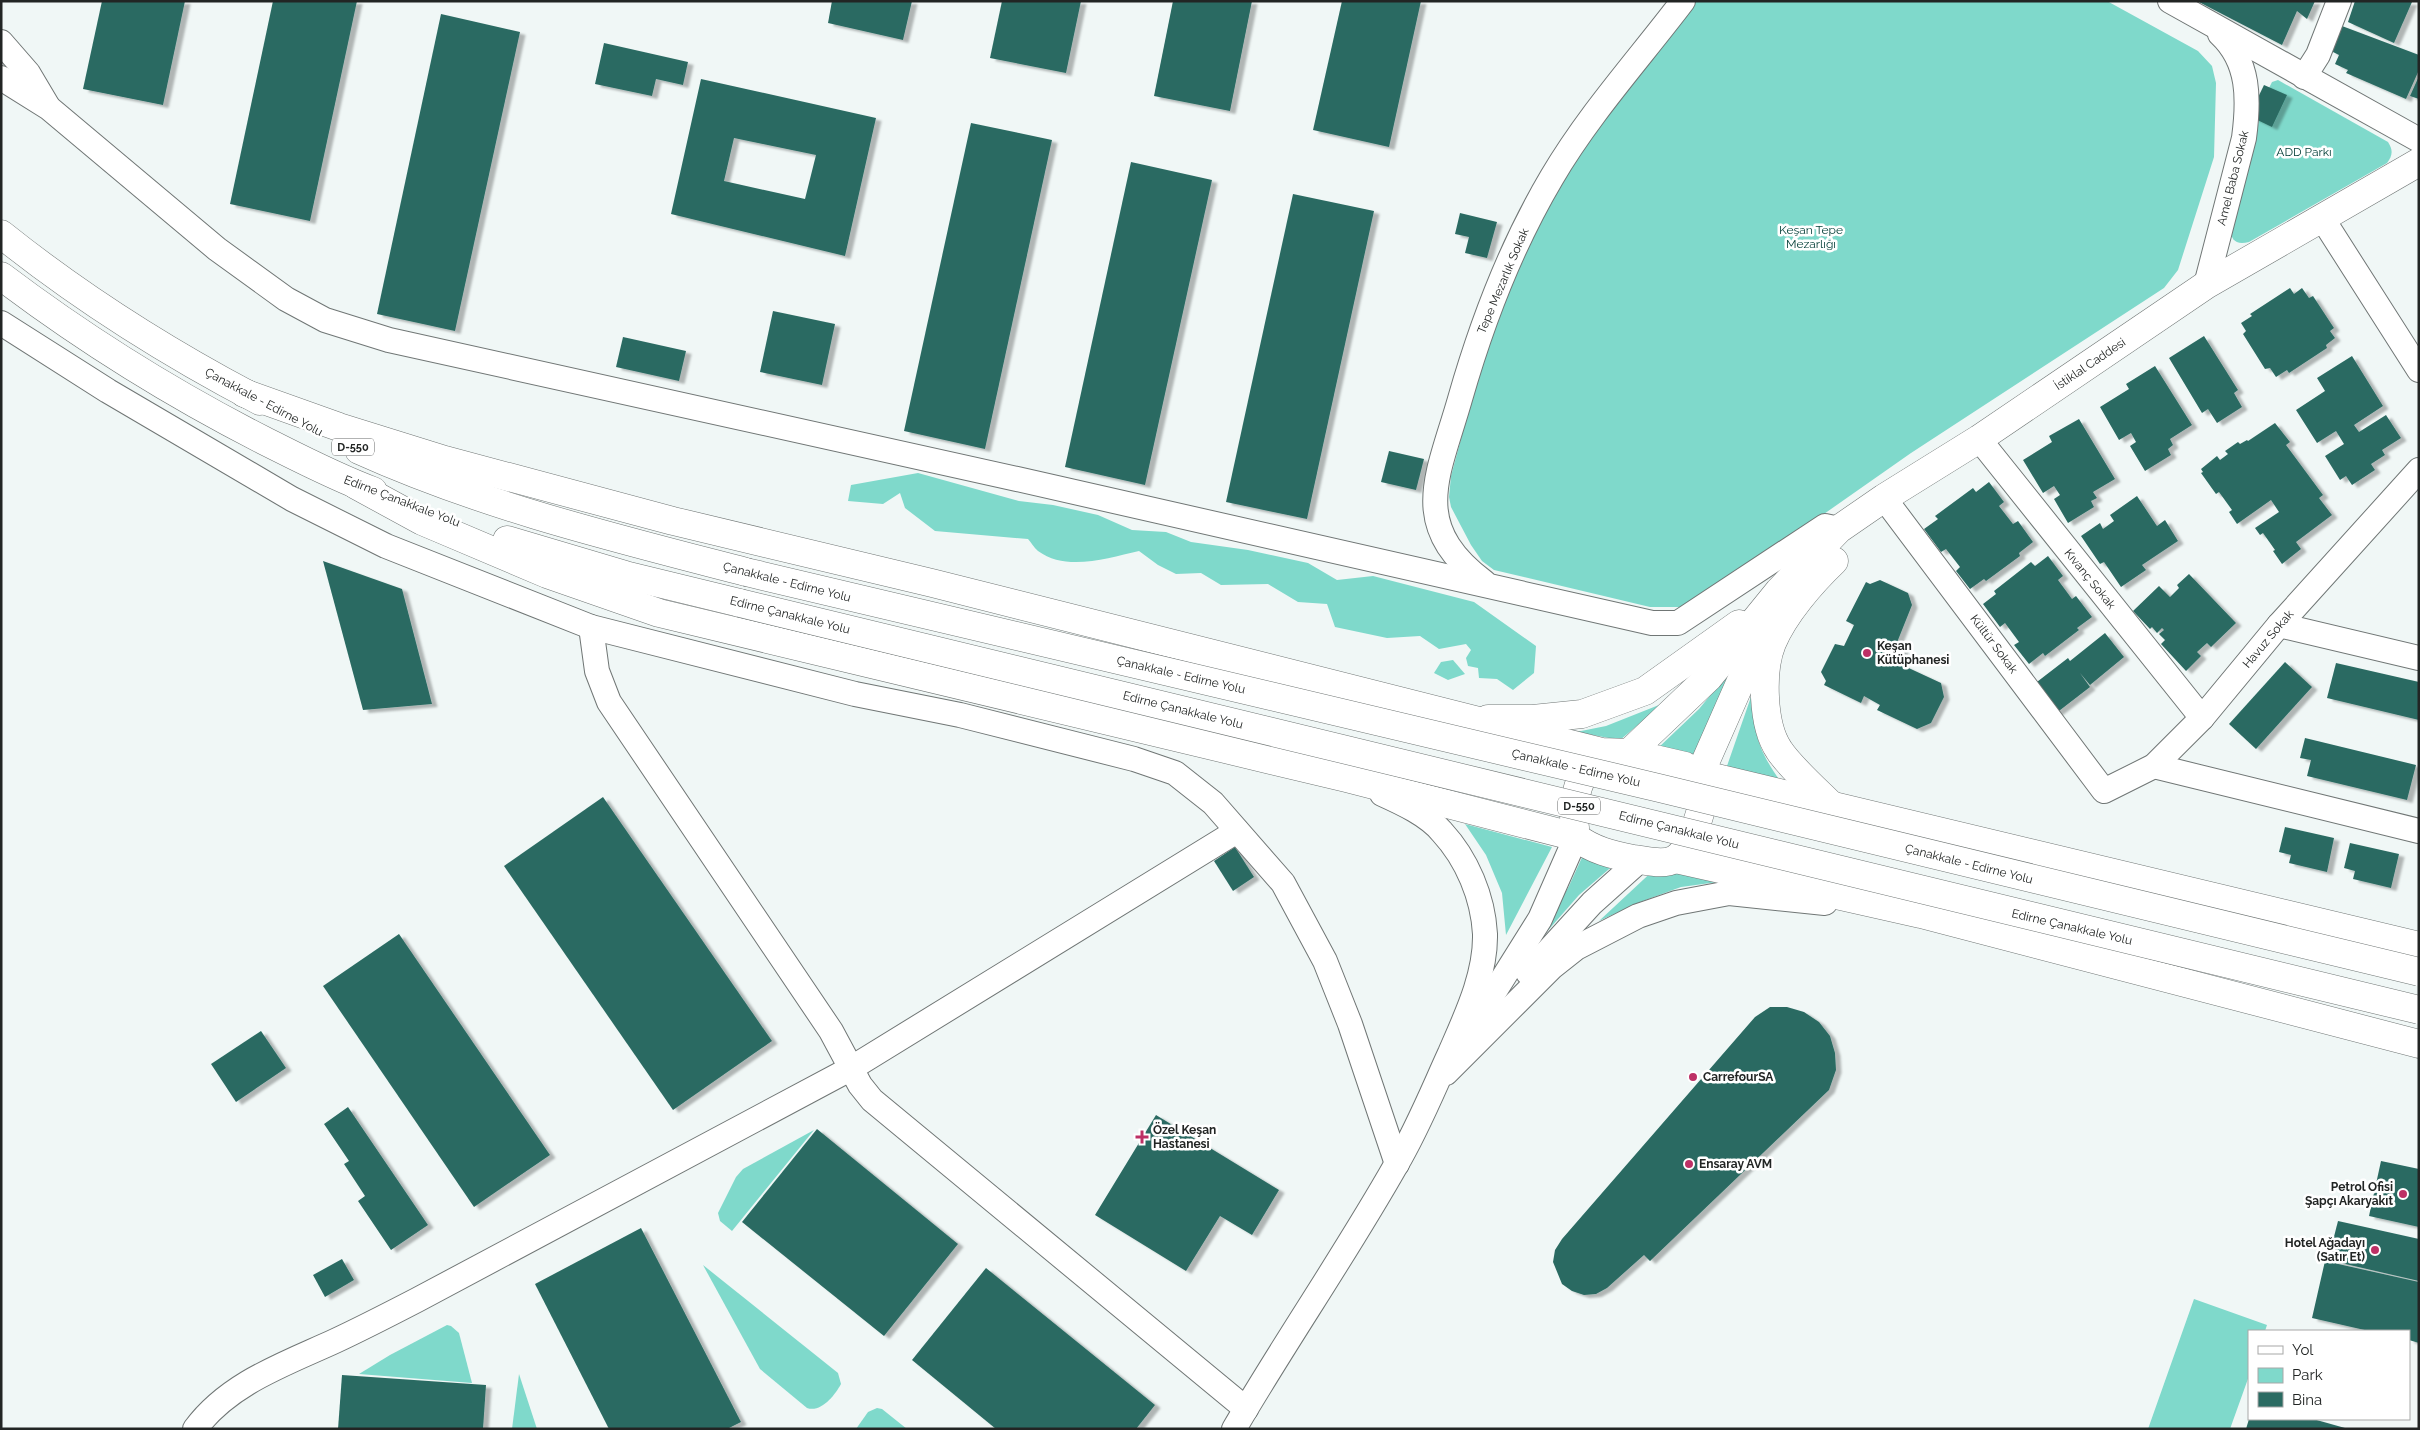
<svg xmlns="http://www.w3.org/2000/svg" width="2420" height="1430" font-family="Raleway,sans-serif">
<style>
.green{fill:#7fd9cb}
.building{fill:#2b6b62;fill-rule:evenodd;filter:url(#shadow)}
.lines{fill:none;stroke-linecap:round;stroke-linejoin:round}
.minor-casing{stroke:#707675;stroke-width:26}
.major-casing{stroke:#707675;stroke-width:29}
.highway-casing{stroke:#707675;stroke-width:29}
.minor{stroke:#fff;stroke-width:24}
.major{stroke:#fff;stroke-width:28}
.highway{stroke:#fff;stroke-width:28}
.highway-bridge-casing{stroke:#707675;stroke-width:29;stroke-linecap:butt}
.highway-bridge{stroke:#fff;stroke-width:28}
.poi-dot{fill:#bd3065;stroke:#fff;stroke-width:2}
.labels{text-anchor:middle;stroke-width:5;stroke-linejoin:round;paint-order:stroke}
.shield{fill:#fff;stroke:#646666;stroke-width:1}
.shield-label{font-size:11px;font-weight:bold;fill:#222524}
.park-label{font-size:12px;fill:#07413a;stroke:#fff}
.street-label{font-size:12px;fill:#222524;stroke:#fff}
.poi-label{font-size:12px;font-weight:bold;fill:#222524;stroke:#fff;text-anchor:start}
</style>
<defs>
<filter id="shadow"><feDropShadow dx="5.5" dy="3" stdDeviation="1" flood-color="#0004"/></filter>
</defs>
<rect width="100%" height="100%" fill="#f0f7f6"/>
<g class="green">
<polygon points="1695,1 2107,1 2198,51 2212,66 2216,83 2214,157 2178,270 2164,288 1911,453 1714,591 1685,607 1650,607 1494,570 1482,561 1471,545 1451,507 1449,497 1451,476 1490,331 1531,238 1572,161"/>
<path d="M2278 80 2388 142C2393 150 2393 155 2387 163L2249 242C2236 245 2231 241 2230 227L2267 92 2272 82Z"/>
<path d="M918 473 1019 501 1053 505 1098 515 1132 530 1166 532 1191 542 1248 550 1308 563 1337 580 1373 576 1474 602 1536 646 1534 673 1513 690 1497 679 1479 678 1478 668 1468 666 1466 658 1471 650 1466 644 1439 649 1420 636 1387 638 1335 627 1327 604 1298 602 1268 584 1221 585 1201 573 1176 574 1158 565 1139 551C1107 558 1067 572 1038 551 1034 548 1031 542 1028 539L935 531 905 508 900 493 883 504 848 501 851 485Z"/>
<polygon points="1453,660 1465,674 1448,680 1434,673 1441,662"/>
<polygon points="1733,668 1692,759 1657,749 1699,709"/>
<path d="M1752 694C1754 734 1758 750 1781 782L1727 766Z"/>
<polygon points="1664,703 1620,740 1576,732 1606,726"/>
<polygon points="1465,824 1552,847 1506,935 1502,893 1486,855"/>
<polygon points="1584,853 1616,863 1579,895 1537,943 1569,886"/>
<polygon points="1658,866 1718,882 1681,887 1640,902 1599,921"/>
<polygon points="814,1130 732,1231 720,1221 718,1213 736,1177 743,1169"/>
<path d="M703 1265 838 1373 841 1384C835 1395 821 1413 807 1408L760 1369Z"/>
<polygon points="2194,1299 2267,1325 2265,1331 2249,1331 2249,1376 2230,1429 2148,1429"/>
<polygon points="447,1325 451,1326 459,1333 472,1383 359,1374 390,1355"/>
<polygon points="519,1374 537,1429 512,1429"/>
<polygon points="877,1408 882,1409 907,1429 856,1429 868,1412"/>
</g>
<g class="building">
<polygon points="102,1 185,1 163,105 83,89"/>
<polygon points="273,1 357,1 310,221 230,204"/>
<polygon points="832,1 912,1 903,40 828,23"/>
<polygon points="1002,1 1081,1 1066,73 990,58"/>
<polygon points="1173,1 1252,1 1230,111 1154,96"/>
<polygon points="1342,1 1421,1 1389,147 1313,130"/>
<polygon points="2197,1 2315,1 2307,19 2297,11 2282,45"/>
<polygon points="2355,1 2412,2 2394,43 2348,22"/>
<polygon points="441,14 520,32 455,331 377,314"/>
<polygon points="2342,26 2419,55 2419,70 2406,99 2346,73 2348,70 2335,64 2339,55 2331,51"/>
<polygon points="604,43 688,62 683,85 656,79 652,96 595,84"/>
<polygon points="2419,76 2419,99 2410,96"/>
<path d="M701 79 876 118 845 256 671 214ZM734 138 816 155 805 199 724 181Z"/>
<polygon points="2264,85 2287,95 2272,127 2249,116"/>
<polygon points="971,123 1052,140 985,449 904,431"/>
<polygon points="1131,162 1212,180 1145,485 1065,467"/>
<polygon points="1293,194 1374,211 1307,519 1226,502"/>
<polygon points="1460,213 1497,222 1487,258 1465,253 1469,237 1455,234"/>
<polygon points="2290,288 2294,294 2302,288 2309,298 2313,296 2334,328 2330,331 2335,338 2326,345 2327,348 2289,373 2287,370 2276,377 2270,368 2265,369 2243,334 2246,331 2241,323 2252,316 2250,314"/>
<polygon points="773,311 835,324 822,385 760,372"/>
<polygon points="2204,336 2238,390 2234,393 2242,407 2217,423 2208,409 2202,413 2169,358"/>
<polygon points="623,337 686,351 679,381 616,367"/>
<polygon points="2352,356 2383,406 2354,425 2359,432 2386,415 2401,438 2382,450 2385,455 2371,464 2375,470 2352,485 2346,476 2340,480 2325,456 2344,444 2336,431 2317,443 2296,410 2325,391 2317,378"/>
<polygon points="2155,366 2192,425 2170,439 2173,445 2168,449 2171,455 2145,471 2130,446 2136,442 2131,433 2119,440 2100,407 2129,389 2126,384"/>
<polygon points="2079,419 2115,479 2093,492 2097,498 2091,501 2094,507 2068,523 2054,499 2060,495 2054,486 2043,493 2023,460 2052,442 2049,436"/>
<polygon points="2275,423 2290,442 2286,445 2323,495 2319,498 2332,515 2296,542 2301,549 2282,564 2273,551 2275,550 2263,533 2260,535 2255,528 2279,512 2271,500 2237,524 2229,512 2232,510 2219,492 2216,494 2201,473 2203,472 2201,469 2217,456 2220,460 2228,454 2225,451 2238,442 2240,444 2247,440 2248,441"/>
<polygon points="1389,451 1424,459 1416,490 1381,482"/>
<polygon points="1989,482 2004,502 1999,506 2013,524 2018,521 2033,542 2019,553 2020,556 1986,581 1984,579 1970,589 1956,571 1960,567 1946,549 1941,552 1924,529 1938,519 1935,516 1973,488 1976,492"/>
<polygon points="2137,496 2157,526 2165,520 2178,541 2142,565 2146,570 2121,587 2104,562 2100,564 2081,536 2100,523 2103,529 2114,521 2110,515"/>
<polygon points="2048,556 2063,576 2058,580 2072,599 2076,596 2092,617 2077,628 2079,630 2045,656 2043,653 2029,664 2014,645 2019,642 2005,623 2000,627 1983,604 1996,594 1994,591 2031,562 2035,566"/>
<polygon points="323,561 402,589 432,704 363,710"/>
<polygon points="2189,574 2236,623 2211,647 2207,643 2197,652 2201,656 2186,671 2161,644 2165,640 2159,634 2164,630 2162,628 2157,633 2152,627 2150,629 2133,611 2159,586 2170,597 2179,588 2177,585"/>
<polygon points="1880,580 1908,593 1912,605 1896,645 1902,649 1904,657 1900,664 1941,683 1944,697 1931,723 1917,729 1877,710 1880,705 1864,696 1861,703 1824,685 1826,681 1821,672 1835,644 1844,646 1854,625 1846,621 1866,582 1870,584"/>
<polygon points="2105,633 2124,657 2090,685 2080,673 2090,687 2055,714 2033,685 2068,658 2070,661"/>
<polygon points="2285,662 2312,687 2256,749 2229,724"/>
<polygon points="2336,663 2419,682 2419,720 2327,698"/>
<polygon points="2305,738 2416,765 2407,800 2307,776 2311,760 2300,758"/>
<polygon points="603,797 772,1041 673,1110 504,866"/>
<polygon points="2285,827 2334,838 2327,872 2289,863 2291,855 2279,852"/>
<polygon points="2350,843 2399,854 2391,888 2353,879 2355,871 2344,868"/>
<polygon points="1235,847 1254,877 1233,891 1214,861"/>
<polygon points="399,934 550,1155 474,1207 323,986"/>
<polygon points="1770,1007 1787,1007 1804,1012 1819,1022 1830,1036 1835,1053 1836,1070 1829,1090 1650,1261 1644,1255 1607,1288 1596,1294 1584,1295 1572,1291 1562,1284 1553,1262 1555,1250 1562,1239 1755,1017"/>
<polygon points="261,1031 286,1068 236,1102 211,1064"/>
<polygon points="348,1107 428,1225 391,1250 358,1201 365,1196 344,1164 349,1161 324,1124"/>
<polygon points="1156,1115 1279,1190 1252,1235 1220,1216 1186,1271 1095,1215"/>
<polygon points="817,1129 958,1244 884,1336 742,1222"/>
<polygon points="2381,1161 2419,1169 2419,1227 2369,1216"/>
<polygon points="2338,1221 2419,1239 2419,1281 2328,1260"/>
<polygon points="641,1228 741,1422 727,1429 609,1429 535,1284"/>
<polygon points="342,1259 354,1280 325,1297 313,1275"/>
<polygon points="2325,1261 2419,1282 2419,1343 2409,1340 2409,1331 2369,1331 2312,1318"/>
<polygon points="986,1268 1155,1405 1136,1429 996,1429 912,1360"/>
<polygon points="342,1375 486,1385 483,1429 338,1429"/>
<polygon points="2249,1419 2313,1419 2345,1428 2246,1429"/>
</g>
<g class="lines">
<defs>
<g id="minor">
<polyline points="2170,1 2419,140"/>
<polyline points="1,42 28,73 47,105"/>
<polyline points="2304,77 2318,55 2339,1"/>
<polyline points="1,78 49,108 217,249 286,299 325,320 389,340 1017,479 1652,623 1678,623 1825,526 1839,529"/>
<polyline points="2322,218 2419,370"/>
<path d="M2206 285 2244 138C2249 100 2250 62 2220 34"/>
<polyline points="1,323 108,391 292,499 386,546 591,627 855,694 960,715 1134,759 1175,773 1213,803 1283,883 1325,961 1350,1024 1397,1164"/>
<polyline points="1979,439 2202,718"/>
<polyline points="1884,498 2104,791 2154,766 2202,718 2279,625 2419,470"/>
<path d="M1484 582C1408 525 1438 476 1460 399 1482 322 1511 246 1552 177 1589 114 1639 59 1683 1"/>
<polyline points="2279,625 2419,658"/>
<polyline points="591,627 597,671 609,702 831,1031 860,1085 872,1100 1246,1409"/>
<polyline points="2154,766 2419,831"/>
<polyline points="1528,973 1592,903 1640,860"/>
<polyline points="1471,1029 1540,919 1576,837"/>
<polyline points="1446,1073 1552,967 1576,948 1638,916 1676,903 1729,893 1825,903"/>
<path d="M195 1429C229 1383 285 1364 335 1341 363 1328 390 1314 417 1300L850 1069 1237 831"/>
<path d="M1234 1429C1286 1340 1345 1255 1396 1165 1417 1130 1433 1090 1450 1053 1466 1016 1486 975 1485 934 1483 897 1467 859 1442 832 1428 815 1402 803 1382 794"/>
</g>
<g id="major">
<polyline points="1488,719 1533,719 1582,714 1645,691 1739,624"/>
<polyline points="1629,753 1709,677 1779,591 1839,529 1884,498 1979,439 2206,285 2419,162"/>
<polyline points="1700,774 1752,656 1771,632"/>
<path d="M1831 805C1817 791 1789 766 1779 750 1762 725 1761 670 1772 643 1784 614 1812 582 1834 561"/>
</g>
<g id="highway">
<path d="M1 234C81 298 170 354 260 401"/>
<path d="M1 276C83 338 171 393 263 440 299 458 335 477 373 491"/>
<polyline points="244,393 339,427 445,460 673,521 932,583 1602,752 1629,753 1685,766 1700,774 2419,946"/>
<path d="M359 450C483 506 615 538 746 572"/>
<path d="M356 485 422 521 547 574 659 613 1346 778 1576 837C1592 850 1613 855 1633 859 1645 860 1663 866 1675 859 1688 852 1699 819 1702 805 1704 796 1701 784 1700 774"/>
<polyline points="507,540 625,575 740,603"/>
<path d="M1575 828C1571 801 1579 770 1601 753"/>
<polyline points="1676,859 1921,914 2419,1044"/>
</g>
</defs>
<use href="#minor" class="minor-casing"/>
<use href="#major" class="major-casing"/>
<use href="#highway" class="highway-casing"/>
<use href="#minor" class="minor"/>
<use href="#major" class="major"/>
<use href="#highway" class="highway"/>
<defs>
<g id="highway-bridge">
<polyline points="746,572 1659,788 2419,972"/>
<polyline points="740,603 2419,1010"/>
</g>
</defs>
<use href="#highway-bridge" class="highway-bridge-casing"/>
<use href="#highway-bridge" class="highway-bridge"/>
</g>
<g class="poi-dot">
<circle cx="1867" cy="653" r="5"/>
<circle cx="1693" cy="1077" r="5"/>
<path d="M1139.5 1129.5h5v5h5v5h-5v5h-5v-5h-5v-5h5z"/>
<circle cx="1689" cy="1164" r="5"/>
<circle cx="2403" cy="1194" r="5"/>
<circle cx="2375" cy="1250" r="5"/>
</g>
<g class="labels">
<g class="shield">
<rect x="332" y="438.5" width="42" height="17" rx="4"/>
<rect x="1558" y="797.5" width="42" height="17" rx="4"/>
</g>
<g class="shield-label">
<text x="353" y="451">D-550</text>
<text x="1579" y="810">D-550</text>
</g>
<g class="park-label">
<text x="2304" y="156">ADD Parkı</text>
<text x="1811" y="234">Keşan Tepe<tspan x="1811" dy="14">Mezarlığı</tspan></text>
</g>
<g class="street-label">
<text transform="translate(2233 178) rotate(-76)" y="4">Amel Baba Sokak</text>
<text transform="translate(1503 281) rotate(-67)" y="4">Tepe Mezarlık Sokak</text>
<text transform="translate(2090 364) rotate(-34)" y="4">İstiklal Caddesi</text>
<text transform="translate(264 402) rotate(28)" y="4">Çanakkale - Edirne Yolu</text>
<text transform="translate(402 501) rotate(21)" y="4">Edirne Çanakkale Yolu</text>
<text transform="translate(2090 579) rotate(51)" y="4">Kıvanç Sokak</text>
<text transform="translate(787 582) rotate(14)" y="4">Çanakkale - Edirne Yolu</text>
<text transform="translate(790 615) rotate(14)" y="4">Edirne Çanakkale Yolu</text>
<text transform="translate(2268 639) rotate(-50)" y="4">Havuz Sokak</text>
<text transform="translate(1994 644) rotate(53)" y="4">Kültür Sokak</text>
<text transform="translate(1181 675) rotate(13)" y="4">Çanakkale - Edirne Yolu</text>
<text transform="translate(1183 710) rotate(14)" y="4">Edirne Çanakkale Yolu</text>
<text transform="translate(1576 768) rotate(13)" y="4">Çanakkale - Edirne Yolu</text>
<text transform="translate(1679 830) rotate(14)" y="4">Edirne Çanakkale Yolu</text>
<text transform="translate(1969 864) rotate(14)" y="4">Çanakkale - Edirne Yolu</text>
<text transform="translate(2072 927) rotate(13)" y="4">Edirne Çanakkale Yolu</text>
</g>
<g class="poi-label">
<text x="1877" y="650">Keşan<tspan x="1877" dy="14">Kütüphanesi</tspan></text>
<text x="1703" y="1081">CarrefourSA</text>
<text x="1153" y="1134">Özel Keşan<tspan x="1153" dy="14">Hastanesi</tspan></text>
<text x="1699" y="1168">Ensaray AVM</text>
<text x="2393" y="1191" text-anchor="end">Petrol Ofisi<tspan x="2393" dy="14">Şapçı Akaryakıt</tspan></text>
<text x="2365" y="1247" text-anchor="end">Hotel Ağadayı<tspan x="2365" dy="14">(Satır Et)</tspan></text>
</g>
</g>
<rect width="2420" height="1430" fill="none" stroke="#222524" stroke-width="5"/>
<rect x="2248" y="1330" width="162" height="90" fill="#ffffff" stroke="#a7a8a7"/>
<rect x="2258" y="1346" width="25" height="8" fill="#ffffff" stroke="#a7a8a7"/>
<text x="2292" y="1355" font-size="15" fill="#222524">Yol</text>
<rect x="2258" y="1368" width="25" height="15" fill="#7fd9cb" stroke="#a7a8a7"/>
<text x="2292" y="1380" font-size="15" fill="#222524">Park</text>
<rect x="2258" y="1392" width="25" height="15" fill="#2b6b62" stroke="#a7a8a7"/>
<text x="2292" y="1405" font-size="15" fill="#222524">Bina</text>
</svg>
